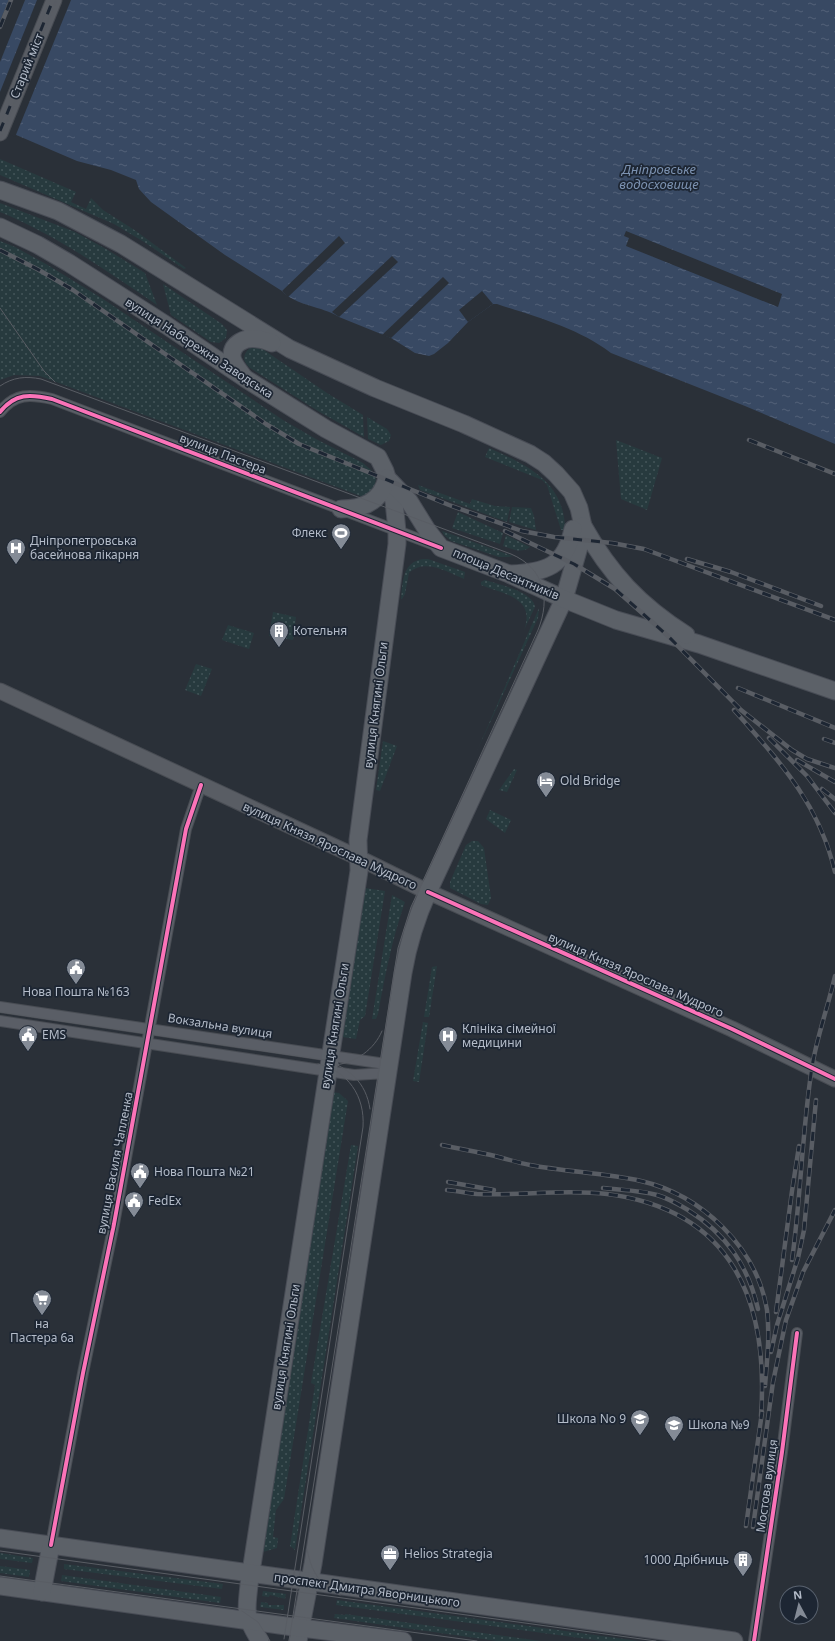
<svg xmlns="http://www.w3.org/2000/svg" width="835" height="1641" font-family="'Noto Sans',sans-serif">
<style>
.grass{fill:url(#grass-dots)}
.water{fill:url(#water-ripples)}
.pier{fill:#2a3038}
.lines{fill:none;stroke-linecap:round;stroke-linejoin:round}
.street-casing{stroke:#484c53;stroke-width:12}
.secondary-casing{stroke:#484c53;stroke-width:17}
.primary-casing{stroke:#484c55;stroke-width:19}
.street{stroke:#5a5e66;stroke-width:10}
.secondary{stroke:#595d64;stroke-width:15}
.primary{stroke:#5c6168;stroke-width:17}
.tram{stroke:#595d64;stroke-width:1}
.rail-casing{stroke:#595d64;stroke-width:4.5}
.rail{stroke:#1d2633;stroke-width:3;stroke-dasharray:9;stroke-linecap:butt}
.cycleway-casing{stroke:#1d2633;stroke-width:6}
.cycleway{stroke:#fb73b8;stroke-width:4}
.labels{text-anchor:middle;stroke-width:3.5;stroke-linejoin:round;paint-order:stroke}
.street-label{font-size:12px;fill:#b4bcc9;stroke:#1d2633}
.poi-label{font-size:12px;fill:#b4bcc9;stroke:#1d2633;text-anchor:start}
.water-label{font-size:13px;font-style:italic;fill:#7c92b1;stroke:#1d2633}
</style>
<defs>
<pattern id="grass-dots" width="8" height="8" patternUnits="userSpaceOnUse"><rect width="8" height="8" fill="#273a3e"/><path d="M2 2h.1M6 6h.1" fill="none" stroke="#445559" stroke-width="1.8" stroke-linecap="round"/></pattern>
<pattern id="water-ripples" width="26" height="14" patternUnits="userSpaceOnUse"><rect width="26" height="14" fill="#384963"/><path d="M2 4q2-2 4 0t4 0M15 11q2-2 4 0t4 0" fill="none" stroke="#526178"/></pattern>
</defs>
<rect width="100%" height="100%" fill="#2a3038"/>
<g class="grass">
<polygon points="0,159 76,192 71,202 86,209 91,198 103,210 136,231 186,268 184,269 144,242 114,224 0,175"/>
<path d="M0 203 75 232 106 249 145 273 157 305C107 271 56 235 0 212Z"/>
<polygon points="0,241 15,247 46,264 103,299 283,420 316,439 363,463 371,470 376,479 375,486 366,498 40,376 14,375 0,380"/>
<polygon points="163,284 222,324 227,330 226,338 219,343 211,342 171,315"/>
<path d="M252 347 261 348 327 393 363 415 364 437 318 411 250 368C241 361 243 352 252 347Z"/>
<polygon points="367,417 387,429 391,435 389,441 381,445 368,439"/>
<polygon points="616,440 662,458 647,510 621,499"/>
<path d="M489 448C527 465 565 482 565 530H561L547 485 542 480 485 457Z"/>
<polygon points="418,485 470,504 472,499 495,506 510,507 507,522 420,490"/>
<polygon points="512,507 531,508 534,516 536,530 509,522"/>
<polygon points="458,512 503,533 500,544 452,528"/>
<polygon points="442,531 513,556 508,557 499,557 451,541 444,535"/>
<path d="M506 535 530 547C521 554 513 549 503 546Z"/>
<path d="M423 559H428L465 572 464 579C447 572 425 558 409 573L405 594 402 599H401C403 582 402 562 423 559Z"/>
<path d="M485 580C498 584 534 592 535 607L524 630C536 598 504 594 481 585V582Z"/>
<polygon points="539,608 538,618 477,751"/>
<polygon points="273,612 296,617 293,640 269,636"/>
<polygon points="228,625 254,633 249,649 222,640"/>
<polygon points="196,664 212,669 201,696 185,690"/>
<polygon points="383,741 397,746 380,791 376,790"/>
<polygon points="514,769 517,770 507,792 499,790"/>
<polygon points="490,810 511,820 505,833 486,819"/>
<polygon points="472,841 478,841 484,848 491,898 488,905 481,904 450,888 450,882 466,845"/>
<polygon points="365,888 385,891 365,1016 360,1020 356,1039 342,1037"/>
<path d="M392 895 405 902C392 939 385 976 378 1014L376 1019H372Z"/>
<polygon points="437,966 429,1017 424,1017 432,967"/>
<polygon points="423,1022 428,1023 419,1082 413,1081"/>
<polygon points="332,1092 339,1093 348,1101 284,1499 276,1510 273,1537 278,1538 277,1548 263,1552"/>
<polygon points="351,1145 358,1146 295,1550 290,1546 315,1385 311,1383"/>
<polygon points="0,1553 33,1558 32,1563 0,1559"/>
<polygon points="64,1564 223,1584 222,1589 64,1569"/>
<polygon points="0,1566 30,1570 29,1577 0,1573"/>
<polygon points="62,1575 221,1597 220,1603 61,1581"/>
<polygon points="263,1591 286,1594 285,1599 270,1595 269,1597 262,1596"/>
<polygon points="337,1600 639,1641 602,1641 336,1605"/>
<polygon points="261,1602 268,1603 268,1605 284,1605 284,1610 260,1607"/>
<polygon points="335,1614 345,1615 345,1614 541,1641 497,1641 334,1618"/>
</g>
<path class="water" d="M0 0H835V444L745 406 611 353C578 328 536 317 497 304H493L468 322 448 343 434 354 429 356 415 353 391 338 339 317C322 306 296 306 282 291L225 255 151 202 139 189 136 180 111 170 77 161 0 128Z"/>
<g class="pier">
<polygon points="9,0 25,0 0,62 0,21"/>
<polygon points="37,0 71,0 15,137 0,130 0,92"/>
<polygon points="626,231 782,294 778,307 626,246 629,238 624,236"/>
<polygon points="339,236 345,243 288,297 282,291"/>
<polygon points="392,256 398,262 339,317 332,312"/>
<polygon points="443,277 449,283 391,338 382,335"/>
<polygon points="482,291 493,304 468,322 459,310"/>
</g>
<g class="lines">
<defs>
<g id="street">
<path d="M0 412C15 393 30 394 52 399L437 546"/>
<polyline points="0,1007 379,1063 388,1066"/>
<polyline points="0,1021 354,1075 387,1073"/>
<polyline points="51,1545 83,1373 114,1224 186,829 201,785"/>
<polyline points="754,1641 782,1452 797,1333"/>
</g>
<g id="secondary">
<polyline points="0,133 54,0"/>
<polyline points="0,691 359,858 420,888 732,1029 835,1079"/>
</g>
<g id="primary">
<path d="M0 190 58 211 121 244 290 349 375 388 464 424 530 454 544 463 556 474 572 492 579 508 583 526 581 540 564 599 428 892C416 918 408 944 403 973L313 1564 298 1641"/>
<path d="M0 227 38 245 69 263 166 325 246 379 326 429 378 457 385 471 394 501 397 531V544L358 840 359 871 249 1585C246 1614 244 1615 260 1641"/>
<path d="M243 376C239 370 233 364 232 357 231 343 246 337 257 339 262 339 267 341 272 343"/>
<polyline points="390,481 409,501 427,530 441,548 509,574 564,599 616,620 699,644 835,691"/>
<path d="M341 509C363 509 381 502 387 478"/>
<path d="M583 526C610 574 639 605 686 635"/>
<path d="M511 574C546 572 565 567 573 529"/>
<polyline points="0,1538 734,1641"/>
<polyline points="0,1586 286,1626 403,1641"/>
<polyline points="42,1592 51,1545"/>
</g>
</defs>
<use href="#street" class="street-casing"/>
<use href="#secondary" class="secondary-casing"/>
<use href="#primary" class="primary-casing"/>
<use href="#street" class="street"/>
<use href="#secondary" class="secondary"/>
<use href="#primary" class="primary"/>
<g class="tram">
<polyline points="0,140 57,0"/>
<polyline points="0,308 44,371 55,382"/>
<path d="M0 386C13 377 26 376 41 379L511 554C544 568 551 598 538 630L411 907 398 948 289 1641"/>
<path d="M0 1012 325 1060C349 1068 366 1082 370 1109"/>
<path d="M336 1065C356 1062 374 1050 382 1031"/>
<path d="M307 1549C311 1571 320 1586 340 1595"/>
<polyline points="0,1551 656,1641"/>
<polyline points="0,1576 477,1641"/>
<polyline points="242,1611 258,1622 270,1641"/>
<path d="M284 1639 363 1127C365 1096 348 1071 318 1064"/>
</g>
<defs>
<g id="rail">
<polyline points="0,27 11,0"/>
<polyline points="0,131 53,0"/>
<polyline points="0,250 39,270 73,290 266,424 299,444 449,505 522,531 554,537 612,543 644,549 835,620"/>
<polyline points="749,440 835,474"/>
<polyline points="505,531 574,564 615,589 668,636 741,710 792,750 807,759 835,768"/>
<polyline points="687,559 731,572 821,606"/>
<polyline points="738,688 835,728"/>
<path d="M734 710C779 761 819 803 835 872"/>
<polyline points="769,738 807,776 835,813"/>
<polyline points="824,739 835,743"/>
<polyline points="797,760 835,782"/>
<polyline points="822,789 835,799"/>
<path d="M442 1145C460 1149 478 1152 495 1156 507 1159 519 1163 530 1165 567 1172 605 1173 641 1181 702 1195 757 1248 767 1310 770 1335 767 1361 765 1386"/>
<polyline points="448,1182 494,1190"/>
<path d="M603 1188C621 1190 640 1190 657 1195 668 1198 678 1204 688 1210 726 1234 748 1265 758 1309"/>
<path d="M447 1190C457 1191 467 1193 477 1194 521 1196 564 1189 607 1194 733 1210 769 1302 761 1416"/>
<path d="M792 1260C801 1196 802 1131 812 1067 817 1036 828 1007 835 976"/>
<polyline points="776,1312 792,1191 799,1146"/>
<polyline points="771,1352 777,1325 798,1258 804,1230 816,1100"/>
<polyline points="746,1526 762,1412"/>
<polyline points="753,1527 773,1382 786,1320 803,1272 835,1210"/>
</g>
</defs>
<use href="#rail" class="rail-casing"/>
<use href="#rail" class="rail"/>
<defs>
<g id="cycleway">
<path d="M0 412C15 393 30 394 52 399L441 548"/>
<polyline points="428,892 732,1029 835,1079"/>
<polyline points="51,1545 83,1373 114,1224 186,829 201,785"/>
<polyline points="754,1641 782,1452 797,1333"/>
</g>
</defs>
<use href="#cycleway" class="cycleway-casing"/>
<use href="#cycleway" class="cycleway"/>
</g>
<defs>
<symbol id="stadium-pin" viewBox="-11 -11 22 30"><path d="M0 17L-7.5 6A9.5 9.5 0 1 1 7.5 6Z" fill="#848b96" stroke="#1d2633"/><path d="M0-5a6.5 5 0 1 0 0 10a6.5 5 0 1 0 0-10ZM-3.5-1.8h7v3.6h-7Z" fill="#fff"/></symbol>
<symbol id="hospital-pin" viewBox="-11 -11 22 30"><path d="M0 17L-7.5 6A9.5 9.5 0 1 1 7.5 6Z" fill="#848b96" stroke="#1d2633"/><path d="M-5-5h3v3.5h4V-5h3V5h-3V1.5h-4V5h-3Z" fill="#fff"/></symbol>
<symbol id="building-pin" viewBox="-11 -11 22 30"><path d="M0 17L-7.5 6A9.5 9.5 0 1 1 7.5 6Z" fill="#848b96" stroke="#1d2633"/><path d="M-4-6H4V6H1V3H-1V6H-4ZM-2.5-4.3h1.7v1.8h-1.7ZM.8-4.3h1.7v1.8H.8ZM-2.5-1h1.7V.8h-1.7ZM.8-1h1.7V.8H.8Z" fill="#fff"/></symbol>
<symbol id="hotel-pin" viewBox="-11 -11 22 30"><path d="M0 17L-7.5 6A9.5 9.5 0 1 1 7.5 6Z" fill="#848b96" stroke="#1d2633"/><path d="M-6-4.5h1.5V1H6V5H4.5V3h-9V5H-6ZM-4 0a1.8 1.8 0 1 1 3.6 0ZM.5 0V-2.5h3Q6-2.5 6 0Z" fill="#fff"/></symbol>
<symbol id="civic-pin" viewBox="-11 -11 22 30"><path d="M0 17L-7.5 6A9.5 9.5 0 1 1 7.5 6Z" fill="#848b96" stroke="#1d2633"/><path d="M-.6-6.5H3V-4.5H.6V-3L4-1V1h2V6H-6V1h2V-1L-.6-3ZM-1.2 2.5V6h2.4V2.5Z" fill="#fff"/></symbol>
<symbol id="supermarket-pin" viewBox="-11 -11 22 30"><path d="M0 17L-7.5 6A9.5 9.5 0 1 1 7.5 6Z" fill="#848b96" stroke="#1d2633"/><path d="M-6-5.5h2.5l.6 2H6L4.5 2H-2.5L-4.4-4H-6ZM-1.5 3.2a1.3 1.3 0 1 0 .1 0ZM3 3.2a1.3 1.3 0 1 0 .1 0Z" fill="#fff"/></symbol>
<symbol id="school-pin" viewBox="-11 -11 22 30"><path d="M0 17L-7.5 6A9.5 9.5 0 1 1 7.5 6Z" fill="#848b96" stroke="#1d2633"/><path d="M0-5L7-2L0 1L-7-2ZM-4 1L0 2.5L4 1V4Q0 6-4 4Z" fill="#fff"/></symbol>
<symbol id="office-pin" viewBox="-11 -11 22 30"><path d="M0 17L-7.5 6A9.5 9.5 0 1 1 7.5 6Z" fill="#848b96" stroke="#1d2633"/><path d="M-6-3h4V-5.5h4V-3h4V5H-6ZM-1-4.5V-3h2v-1.5ZM-6 0V1H6V0Z" fill="#fff"/></symbol>
</defs>
<g fill-rule="evenodd">
<use href="#stadium-pin" x="330" y="522" width="22" height="30"/>
<use href="#hospital-pin" x="5" y="537" width="22" height="30"/>
<use href="#building-pin" x="268" y="620" width="22" height="30"/>
<use href="#hotel-pin" x="535" y="770" width="22" height="30"/>
<use href="#civic-pin" x="65" y="957" width="22" height="30"/>
<use href="#civic-pin" x="17" y="1024" width="22" height="30"/>
<use href="#hospital-pin" x="437" y="1025" width="22" height="30"/>
<use href="#civic-pin" x="129" y="1161" width="22" height="30"/>
<use href="#civic-pin" x="123" y="1190" width="22" height="30"/>
<use href="#supermarket-pin" x="31" y="1288" width="22" height="30"/>
<use href="#school-pin" x="629" y="1408" width="22" height="30"/>
<use href="#school-pin" x="663" y="1414" width="22" height="30"/>
<use href="#office-pin" x="379" y="1543" width="22" height="30"/>
<use href="#building-pin" x="732" y="1549" width="22" height="30"/>
</g>
<g class="labels">
<g class="street-label">
<text transform="translate(27 66) rotate(-68)" y="4">Старий міст</text>
<text transform="translate(199 348) rotate(33)" y="4">вулиця Набережна Заводська</text>
<text transform="translate(223 454) rotate(21)" y="4">вулиця Пастера</text>
<text transform="translate(506 574) rotate(23)" y="4">площа Десантників</text>
<text transform="translate(376 705) rotate(-83)" y="4">вулиця Княгині Ольги</text>
<text transform="translate(330 846) rotate(25)" y="4">вулиця Князя Ярослава Мудрого</text>
<text transform="translate(636 975) rotate(24)" y="4">вулиця Князя Ярослава Мудрого</text>
<text transform="translate(220 1026) rotate(9)" y="4">Вокзальна вулиця</text>
<text transform="translate(335 1026) rotate(-81)" y="4">вулиця Княгині Ольги</text>
<text transform="translate(115 1163) rotate(-79)" y="4">вулиця Василя Чапленка</text>
<text transform="translate(286 1347) rotate(-81)" y="4">вулиця Княгині Ольги</text>
<text transform="translate(767 1486) rotate(-82)" y="4">Мостова вулиця</text>
<text transform="translate(367 1590) rotate(8)" y="4">проспект Дмитра Яворницького</text>
</g>
<g class="poi-label">
<text x="327" y="537" text-anchor="end">Флекс</text>
<text x="30" y="545">Дніпропетровська<tspan x="30" dy="14">басейнова лікарня</tspan></text>
<text x="293" y="635">Котельня</text>
<text x="560" y="785">Old Bridge</text>
<text x="76" y="996" text-anchor="middle">Нова Пошта №163</text>
<text x="462" y="1033">Клініка сімейної<tspan x="462" dy="14">медицини</tspan></text>
<text x="42" y="1039">EMS</text>
<text x="154" y="1176">Нова Пошта №21</text>
<text x="148" y="1205">FedEx</text>
<text x="42" y="1328" text-anchor="middle">на<tspan x="42" dy="14">Пастера 6а</tspan></text>
<text x="626" y="1423" text-anchor="end">Школа No 9</text>
<text x="688" y="1429">Школа №9</text>
<text x="404" y="1558">Helios Strategia</text>
<text x="729" y="1564" text-anchor="end">1000 Дрібниць</text>
</g>
<g class="water-label">
<text x="659" y="174">Дніпровське<tspan x="659" dy="15">водосховище</tspan></text>
</g>
</g>
<g transform="translate(799 1605) rotate(353)"><circle r="19" fill="#1d2633" stroke="#59626f"/>
<path d="M0-3L7 15L0 10L-7 15Z" fill="#848b96"/>
<text y="-6" font-size="11" font-weight="bold" text-anchor="middle" fill="#b4bcc9">N</text>
</g>
</svg>
